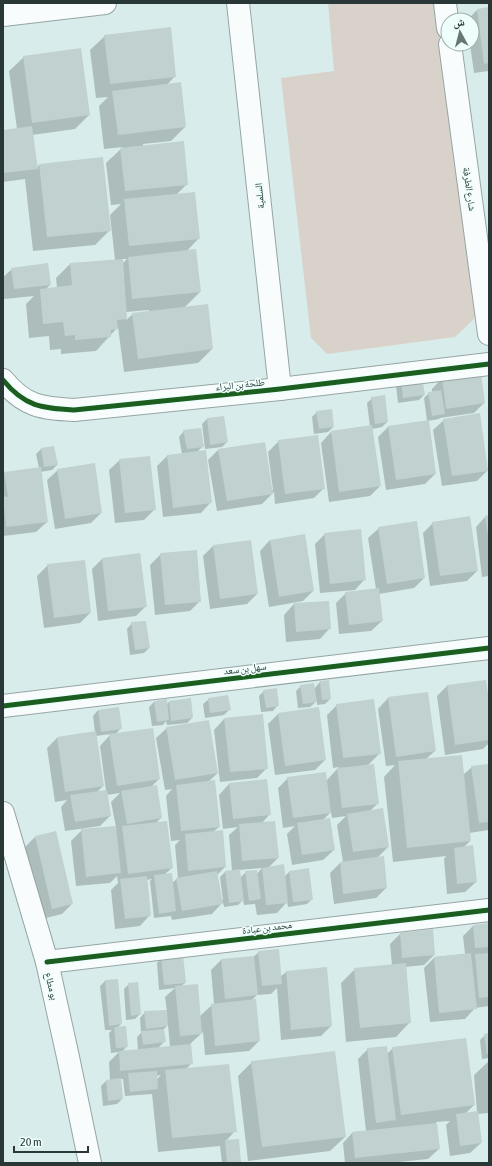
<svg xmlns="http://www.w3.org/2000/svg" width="492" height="1166" font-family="'Asap Condensed','Noto Naskh Arabic',sans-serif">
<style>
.green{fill:#d9d2ca}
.shadow{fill:#0003;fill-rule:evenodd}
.building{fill:#c0d1cf}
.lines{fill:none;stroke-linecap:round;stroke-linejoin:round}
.minor-casing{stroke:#95a5a4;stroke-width:24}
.minor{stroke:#f9fcfc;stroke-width:22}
.cycleway-casing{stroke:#eefefb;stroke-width:8}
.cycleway{stroke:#1b5e20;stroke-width:5}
.labels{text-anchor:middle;stroke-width:3;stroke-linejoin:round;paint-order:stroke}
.street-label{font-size:10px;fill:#293836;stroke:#eefefb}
</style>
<rect width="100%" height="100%" fill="#d8edeb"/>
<polygon class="green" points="328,3 434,3 436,5 476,317 455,337 327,354 311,338 281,78 334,71"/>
<g class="shadow">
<polygon points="489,8 489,71 474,73 470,44 472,44 472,20 467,20 477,10"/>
<path d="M105 36 175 76 167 85 185 127 171 141 143 144V146L187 184 176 195 199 238 186 252 200 292 184 308 212 349 198 363 124 372 118 327 96 351 61 354V349L50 350 49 336 29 338 26 304 34 296 4 299 3 277 12 269 50 285 46 289 57 288 56 278 70 264 115 260 110 215 121 204 111 205 106 163 123 147 104 149 99 106 108 97 96 98 90 50ZM122 259H127L122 264ZM149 310V312L133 314 126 320V312Z"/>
<polygon points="24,57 89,115 75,129 32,135 37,168 39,165 110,230 95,245 33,251 25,179 3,182 3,131 17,129 9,71"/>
<polygon points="442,378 484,403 474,413 440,418 439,419 428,421 435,474 425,484 386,490 378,437 388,427 427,421 424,398 429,393 432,392 432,389"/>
<polygon points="401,380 424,395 419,400 398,403 396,386"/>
<polygon points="372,398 387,422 382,427 372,429 380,486 370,496 329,502 321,443 331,432 370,427 367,403"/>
<polygon points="317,412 333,427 328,432 314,434 312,417"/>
<polygon points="207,419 227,442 222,447 205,449 202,424"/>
<polygon points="444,420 487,471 477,481 442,486 433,430"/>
<polygon points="184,431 203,446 197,452 211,502 201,513 163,517 157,466 167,456 182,454 179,437"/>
<polygon points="279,441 324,488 314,498 275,504 274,492 262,504 217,511 208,460 218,450 271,491 273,490 268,452"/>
<polygon points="41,449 57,465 52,470 40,472 47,522 36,532 3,536 3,475 5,473 39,468 36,454"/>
<polygon points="120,460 155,509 144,520 115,523 109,470"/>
<polygon points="58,470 101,513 91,523 55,529 47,480"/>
<polygon points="486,516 489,516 489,576 482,577 476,527"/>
<polygon points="433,523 477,571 467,581 430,586 423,533"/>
<polygon points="379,528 424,578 414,588 379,594 382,621 371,631 339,634 336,603 346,593 376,589 368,538"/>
<polygon points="325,534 365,579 355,590 320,593 315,544"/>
<polygon points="270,540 313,591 303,601 269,607 260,551"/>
<polygon points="250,541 257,594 247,604 210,609 203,556 213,546"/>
<polygon points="140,554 146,606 136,616 98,621 92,569 102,559"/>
<polygon points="161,554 200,601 190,611 155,615 150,565"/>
<polygon points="48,565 90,613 80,623 44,628 37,576"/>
<polygon points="328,602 330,628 320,639 286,642 284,615 294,604"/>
<polygon points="132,623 149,648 144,653 130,655 127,629"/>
<polygon points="328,681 330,699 325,704 317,705 317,701 310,707 298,708 296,691 301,686 314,689 320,682"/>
<polygon points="485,681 489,708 489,743 483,749 445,755 437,696 447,686"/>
<polygon points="264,691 278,705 273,711 261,712 259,696"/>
<polygon points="388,698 435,751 426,759 463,775 472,767 489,765 489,830 469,833 470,841 464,847 476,882 465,892 447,894 444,859 446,856 393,862 384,777 395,765 386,766 378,709"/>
<polygon points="209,699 229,710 224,715 205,718 203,704"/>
<polygon points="154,702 166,705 169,702 192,718 187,723 167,725 166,721 163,725 152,726 149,707"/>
<polygon points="337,705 380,753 367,766 378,803 369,812 388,847 377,858 386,888 376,898 334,904 330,873 340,863 343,862 337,825 346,816 332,818 331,812 323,820 334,850 323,860 292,865 287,834 295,826 283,828 278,788 288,778 326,781 339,767 333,768 327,715"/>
<path d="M98 710 121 728 115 735 159 779 151 787 161 818 156 823 172 868 164 875 172 883 178 878 175 845 180 840 171 841 166 796 172 789 165 790 156 738 167 728 217 772H219L209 781 219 827 213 832 225 867 217 875 221 900H223L220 877 225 872 232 871 229 835 238 827 223 829 219 795 229 784 266 781 270 814 262 823 278 858 268 868 284 877 289 872 308 869 312 899 307 904 288 907 287 902 277 913 257 915 255 904 244 905 243 900 238 905 224 907 223 902 212 914 172 920 171 916 154 918 150 881 152 879 146 880 150 915 140 926 115 929 111 890 118 883 117 876 110 883 76 886 71 841 82 830 116 827 111 802 120 793 107 795 110 816 100 826 65 831 61 807 67 800 55 802 47 748 57 738 95 732 93 716ZM111 734 100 746 106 791 97 792 103 786 96 736ZM262 868 257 874 246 872 240 878 239 870Z"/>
<polygon points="278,714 325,760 315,770 275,775 268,724"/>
<polygon points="224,719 267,768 257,778 220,782 214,730"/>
<polygon points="35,837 72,904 62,914 42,919 25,847"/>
<polygon points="489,924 489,1006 475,1008 465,1019 430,1022 424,968 435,957 465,954 463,936 473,926"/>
<polygon points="400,934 434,955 424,965 405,967 410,1022 396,1037 346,1042 341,983 355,969 392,965 390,944"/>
<path d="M259 952 280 977 286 972 331 1026 321 1036 281 1040 277 988 271 994 257 995 251 1001 259 1041 249 1051 205 1055 203 1032 190 1044 192 1063 186 1069 235 1131 226 1141 240 1163H222L220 1146 158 1152 152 1094 125 1096 123 1079H120L122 1099 117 1104 103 1106 101 1086 106 1081 110 1080 109 1062 119 1052 111 1053 109 1033 112 1030H105L100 986 105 981 117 980 121 1024 118 1027 127 1046 122 1052 138 1050 137 1037 141 1033 140 1018 145 1012 167 1011 165 997 175 988 159 990 157 963 162 958 185 983 180 987 200 1016 212 1005 214 1004 211 970 221 960 253 957ZM168 1025 170 1047 158 1048 164 1042 163 1030ZM161 1075 156 1080V1076Z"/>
<polygon points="129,984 140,1014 135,1019 126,1020 124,989"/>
<polygon points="489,1034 489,1058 482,1059 480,1040 485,1035"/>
<polygon points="393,1048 474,1105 465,1114 477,1112 474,1075 489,1061 489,1113 477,1114 481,1143 470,1153 450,1156 446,1125 450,1121 436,1122 439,1149 428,1159 389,1163 345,1163 343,1143 353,1132 366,1131 358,1059 368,1049 387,1054"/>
<polygon points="252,1062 345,1137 330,1151 248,1161 238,1076"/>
</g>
<g class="building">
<polygon points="489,7 489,63 484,64 477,9"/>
<polygon points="171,27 176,77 110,84 104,35"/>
<polygon points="81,48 90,115 32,123 23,56"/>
<polygon points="181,82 186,127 118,135 112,91"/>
<polygon points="32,126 38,169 3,173 3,130"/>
<polygon points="184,141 188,185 125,191 120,148"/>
<polygon points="103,157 111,231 47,237 39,164"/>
<polygon points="195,192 200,239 129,246 124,199"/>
<polygon points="196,249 201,292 132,299 128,257"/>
<polygon points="123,259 127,319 117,320 118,329 111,330 111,337 75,340 75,335 65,336 63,322 43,324 40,289 72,285 70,263"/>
<polygon points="48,263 51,285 14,289 11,268"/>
<polygon points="208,304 213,349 138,359 132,313"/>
<polygon points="481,372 485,403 446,409 442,377"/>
<polygon points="422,377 425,395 403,398 401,379"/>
<polygon points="441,390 445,414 432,416 428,392"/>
<polygon points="385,395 388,422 375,424 371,397"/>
<polygon points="332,409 334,427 319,429 316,411"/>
<polygon points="480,413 488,471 452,476 443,419"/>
<polygon points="224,416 228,442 210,445 207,418"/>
<polygon points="429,420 436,474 396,480 388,426"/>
<polygon points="372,425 381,486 339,492 331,431"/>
<polygon points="201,428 204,447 187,449 183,430"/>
<polygon points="318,435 325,489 285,494 278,440"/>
<polygon points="265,442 273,494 227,501 218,449"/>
<polygon points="54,446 58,465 44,467 41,448"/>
<polygon points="206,450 212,503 173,508 167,455"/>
<polygon points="150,456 156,510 125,513 119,459"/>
<polygon points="95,463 102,513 65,519 57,469"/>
<polygon points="41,467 48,522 6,527 3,496 8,497 4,472"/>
<polygon points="489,515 489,535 488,536 485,516"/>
<polygon points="470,516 478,571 440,576 432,522"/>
<polygon points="417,521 425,578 387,584 378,527"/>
<polygon points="361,529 366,580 330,584 324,533"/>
<polygon points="305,534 314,591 279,597 270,540"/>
<polygon points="251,540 258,594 220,599 213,545"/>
<polygon points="197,550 201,602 165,605 160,553"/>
<polygon points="140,553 147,607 108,611 102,558"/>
<polygon points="85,560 91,613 54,618 47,564"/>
<polygon points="379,588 383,621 349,625 345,592"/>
<polygon points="329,601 331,629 296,632 294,603"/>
<polygon points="146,621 150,648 135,650 131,622"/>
<polygon points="329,680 331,699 322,700 320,681"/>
<polygon points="486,680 489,701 489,740 455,745 447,685"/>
<polygon points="314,683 317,702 303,704 300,685"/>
<polygon points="277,688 279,706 266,708 263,690"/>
<polygon points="428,692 436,751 396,757 388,697"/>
<polygon points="228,695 231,710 210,713 208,698"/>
<polygon points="191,698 193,718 171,721 169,701"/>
<polygon points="167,699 169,720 157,722 154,701"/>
<polygon points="374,699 381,754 343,758 336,704"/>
<polygon points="119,707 122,729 101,732 98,710"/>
<polygon points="319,707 326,760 285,766 278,713"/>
<polygon points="263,714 268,769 230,772 224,718"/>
<polygon points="209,720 218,773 175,780 166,727"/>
<polygon points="153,728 160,779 117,786 109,734"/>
<polygon points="96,731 104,786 65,792 57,737"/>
<polygon points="462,755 471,841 407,848 398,761"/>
<polygon points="374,764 379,804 342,808 337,768"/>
<polygon points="489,764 489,822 479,823 471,766"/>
<polygon points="326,772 331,813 293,818 287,777"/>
<polygon points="267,779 271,815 233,819 229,783"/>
<polygon points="215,780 220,827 181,831 176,785"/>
<polygon points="157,785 162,818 127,824 121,791"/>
<polygon points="107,790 111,816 75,822 70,795"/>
<polygon points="383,808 389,847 353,852 347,814"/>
<polygon points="330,818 335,850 302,855 297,823"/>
<polygon points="167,821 173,868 128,874 122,826"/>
<polygon points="275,821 279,858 242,861 239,824"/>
<polygon points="116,826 121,873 86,877 81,829"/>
<polygon points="223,830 226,867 188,871 185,834"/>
<polygon points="56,831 73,904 52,909 35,836"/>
<polygon points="473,845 477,882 457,884 454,848"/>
<polygon points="384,856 387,888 343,894 340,862"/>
<polygon points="284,864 288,903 266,905 262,868"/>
<polygon points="309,868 313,900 293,902 289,871"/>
<polygon points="240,869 244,901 229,903 225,871"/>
<polygon points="257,870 261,899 249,901 245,871"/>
<polygon points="217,871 223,904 182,911 176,878"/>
<polygon points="172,873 176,911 159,914 154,875"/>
<polygon points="147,876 151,916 125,919 120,879"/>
<polygon points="489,923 489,947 475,948 473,925"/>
<polygon points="433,929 435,955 402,958 400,933"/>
<polygon points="279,949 282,984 262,986 258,951"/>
<polygon points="471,953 477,1009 439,1013 434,957"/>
<polygon points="489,953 489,997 479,998 475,954"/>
<polygon points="183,955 186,983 164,985 161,957"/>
<polygon points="254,956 258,995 225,999 221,959"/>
<polygon points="406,963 411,1023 360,1028 354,968"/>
<polygon points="327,967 332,1026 291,1030 286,971"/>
<polygon points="118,979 122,1024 109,1026 105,980"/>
<polygon points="138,982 141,1014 131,1016 128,983"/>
<polygon points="198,984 202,1034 180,1036 175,986"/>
<polygon points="256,999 260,1041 215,1046 211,1004"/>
<polygon points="167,1010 168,1026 146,1029 144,1011"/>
<polygon points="126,1026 128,1047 116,1048 114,1027"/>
<polygon points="164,1029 166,1042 143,1045 141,1031"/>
<polygon points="489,1033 489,1054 487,1054 484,1034"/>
<polygon points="466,1038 475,1105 401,1115 392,1047"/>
<polygon points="191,1044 193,1064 120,1071 119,1051"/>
<polygon points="387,1046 396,1120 376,1123 367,1048"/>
<polygon points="335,1051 346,1137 262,1147 251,1061"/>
<polygon points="229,1064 237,1132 172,1138 165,1070"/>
<polygon points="157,1071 158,1089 130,1092 128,1073"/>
<polygon points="121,1078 123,1099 108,1101 106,1080"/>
<polygon points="478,1111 482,1143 460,1146 456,1114"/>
<polygon points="437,1123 440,1149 355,1158 352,1132"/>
<polygon points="239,1139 241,1163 227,1163 225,1140"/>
</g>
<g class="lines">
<defs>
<g id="minor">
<polyline points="238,3 280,389"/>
<polyline points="445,3 448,28"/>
<polyline points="3,15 105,3"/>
<polyline points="450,44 489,334"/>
<path d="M3 380C25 407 42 408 74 410L280 389 489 364"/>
<polyline points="3,706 489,648"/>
<polyline points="3,813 47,962 68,1057 90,1163"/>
<polyline points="47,962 489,910"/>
</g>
</defs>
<use href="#minor" class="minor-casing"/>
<use href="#minor" class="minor"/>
<defs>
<g id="cycleway">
<path d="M3 380C25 407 42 408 74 410L280 389 489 364"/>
<polyline points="3,706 489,648"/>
<polyline points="47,962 489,910"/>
</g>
</defs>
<use href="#cycleway" class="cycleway-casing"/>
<use href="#cycleway" class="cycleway"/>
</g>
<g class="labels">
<g class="street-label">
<text transform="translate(470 189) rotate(82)" y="4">شارع الطرفة</text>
<text transform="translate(259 196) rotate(-96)" y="4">السلمية</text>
<text transform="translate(240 384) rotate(-6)" y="4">طلحة بن البراء</text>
<text transform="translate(245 668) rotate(-7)" y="4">سهل بن سعد</text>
<text transform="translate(267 927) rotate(-7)" y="4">محمد بن عبادة</text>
<text transform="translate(52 986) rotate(77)" y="4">بو مطاع</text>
</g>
</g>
<rect width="492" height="1166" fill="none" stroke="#293836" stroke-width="8"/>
<g transform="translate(460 32) rotate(353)"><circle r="19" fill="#eefefb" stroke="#9fafac"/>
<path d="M0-3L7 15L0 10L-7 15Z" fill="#667775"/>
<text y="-6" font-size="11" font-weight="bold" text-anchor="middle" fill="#293836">ش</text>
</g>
<path d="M14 1146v6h74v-6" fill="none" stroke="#293836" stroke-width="2"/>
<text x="20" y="1146" font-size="12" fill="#293836" stroke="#eefefb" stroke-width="3" paint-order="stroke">20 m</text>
</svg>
